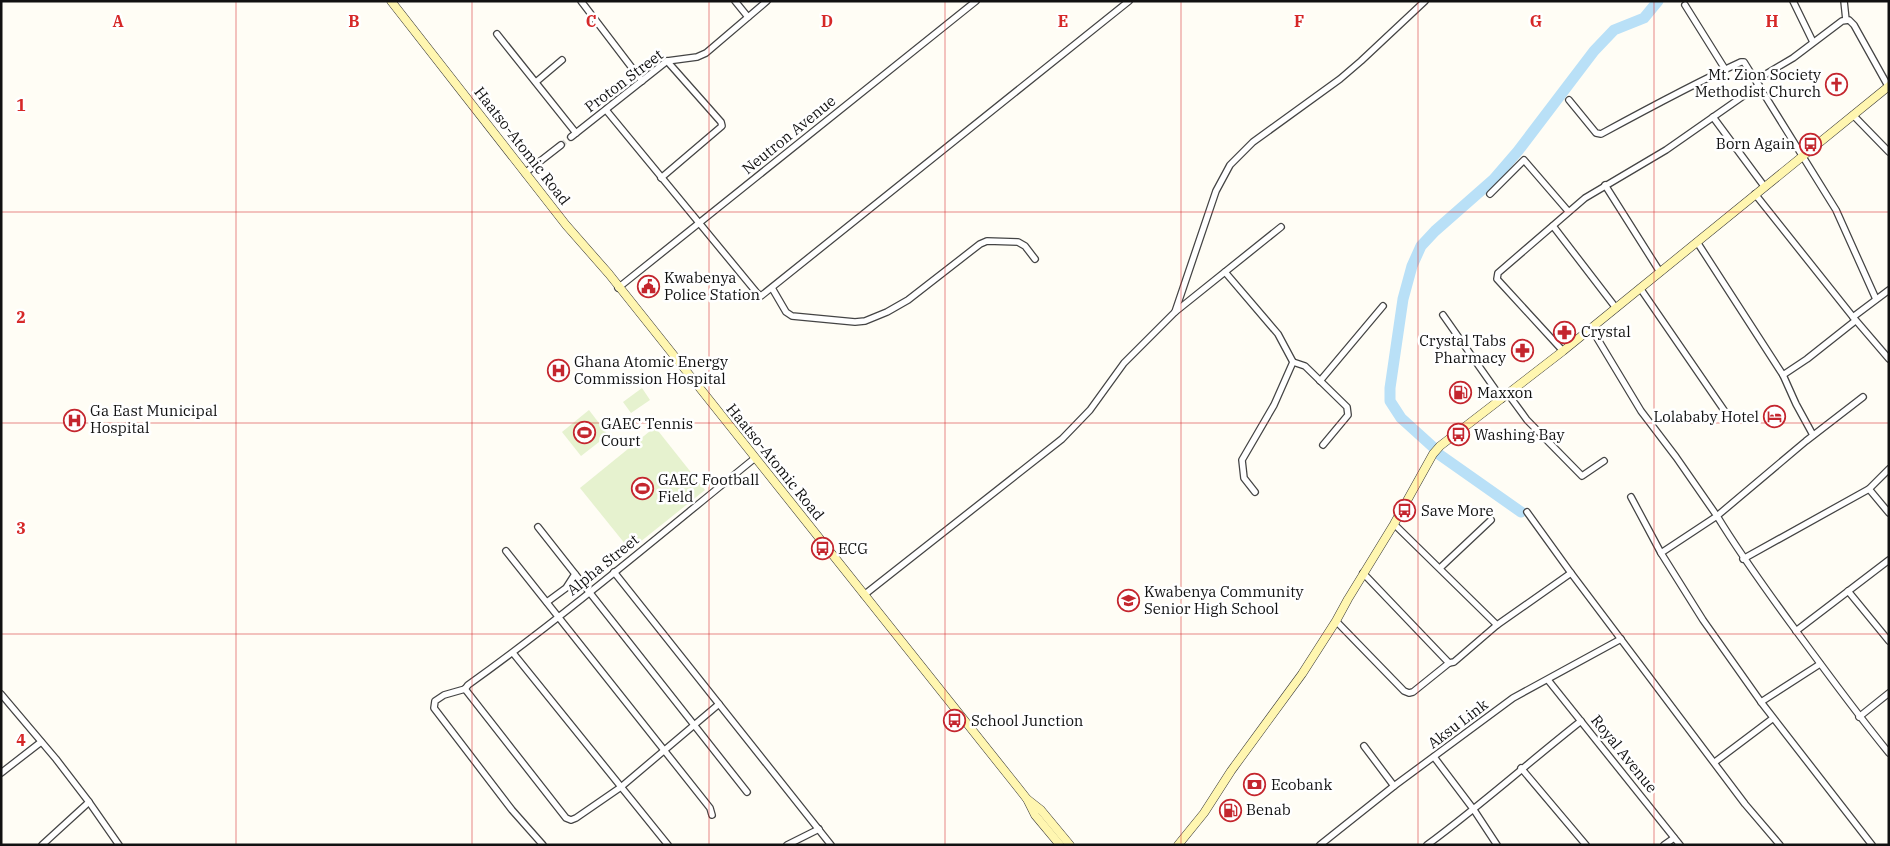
<svg xmlns="http://www.w3.org/2000/svg" width="1890" height="846" font-family="'IBM Plex Serif',serif">
<style>
.pitch{fill:#e6f2cf}
.lines{fill:none;stroke-linecap:round;stroke-linejoin:round}
.river{stroke:#b9e0f7;stroke-width:11}
.minor-tunnel{stroke:#dbdad3;stroke-width:5.5;stroke-dasharray:5.5 3;stroke-linecap:butt}
.minor-casing{stroke:#444;stroke-width:8}
.secondary-casing{stroke:#333;stroke-width:9}
.minor{stroke:#fff;stroke-width:5.5}
.secondary{stroke:#fff6b0;stroke-width:8}
.grid{fill:none;stroke:#d62828;stroke-width:1;stroke-opacity:0.55}
.labels{text-anchor:middle;stroke-width:5;stroke-linejoin:round;paint-order:stroke}
.poi-label{font-size:15px;fill:#111;stroke:#fff;text-anchor:start}
.street-label{font-size:15px;fill:#111;stroke:#fff}
.grid-label{font-size:16px;text-anchor:middle;font-weight:bold;fill:#d62828;stroke:#fff;stroke-width:5;stroke-linejoin:round;paint-order:stroke}
</style>
<rect width="100%" height="100%" fill="#fffdf5"/>
<g class="pitch">
<polygon points="642,388 650,400 631,413 623,402"/>
<polygon points="589,410 608,435 581,456 562,432"/>
<polygon points="655,427 705,490 630,550 580,488"/>
</g>
<g class="lines">
<g class="river">
<polyline points="1433,447 1401,418 1390,401 1390,388 1403,299 1412,266 1421,246 1435,231 1493,180 1518,151 1594,51 1614,30 1644,18 1658,1"/>
<polyline points="1440,455 1521,512"/>
</g>
<polyline class="minor-tunnel" points="561,145 571,137"/>
<defs>
<g id="minor">
<polyline points="581,1 642,81"/>
<polyline points="735,1 748,17"/>
<polyline points="1793,1 1813,42"/>
<polyline points="1844,1 1846,20"/>
<polyline points="1685,5 1725,69"/>
<polyline points="497,34 576,133"/>
<polyline points="1756,80 1793,58 1842,21 1849,20 1854,25 1888,86"/>
<polyline points="536,82 562,60"/>
<path d="M1569 100 1596 133 1601 134C1647 109 1693 84 1741 62H1744L1836 210 1876 299"/>
<polyline points="606,110 757,293 761,296 1129,1"/>
<polyline points="1853,115 1889,152"/>
<polyline points="1713,117 1764,186"/>
<polyline points="571,137 667,61 697,57 706,53 767,1"/>
<polyline points="525,173 561,145"/>
<polyline points="661,178 722,126 721,122 667,61"/>
<polyline points="1605,185 1660,272"/>
<polyline points="1490,194 1524,160 1568,211"/>
<polyline points="1755,194 1853,317 1889,359"/>
<polyline points="1553,226 1616,308"/>
<polyline points="1697,242 1783,375 1796,404 1813,435"/>
<polyline points="1225,272 1278,334 1293,362 1274,405 1242,460 1244,478 1255,492"/>
<polyline points="618,288 976,1"/>
<polyline points="772,288 786,312 792,316 855,322 865,321 887,312 908,300 980,244 987,241 1018,242 1025,246 1035,259"/>
<polyline points="1640,288 1728,416"/>
<polyline points="1175,312 1281,227"/>
<polyline points="1443,315 1502,399"/>
<polyline points="1853,317 1889,290"/>
<polyline points="1591,328 1641,411 1676,457 1717,516 1661,553 1703,620 1761,702 1872,845"/>
<polyline points="1563,351 1497,279 1498,273 1585,198 1666,150 1759,85"/>
<polyline points="1293,362 1305,366 1347,407 1348,415 1323,445"/>
<polyline points="1783,375 1807,359 1855,321"/>
<polyline points="1320,381 1383,306"/>
<polyline points="1508,394 1527,420 1582,476 1604,461"/>
<path d="M1863 397 1806 441 1717 516C1742 557 1769 594 1797 632 1827 673 1857 714 1889 753"/>
<polyline points="1869,489 1889,513"/>
<polyline points="1631,497 1661,553"/>
<polyline points="1527,512 1571,573 1745,804 1780,845"/>
<polyline points="1394,524 1497,625 1571,573"/>
<polyline points="538,527 747,792"/>
<polyline points="506,551 710,808 712,815"/>
<polyline points="1743,559 1869,489 1889,469"/>
<polyline points="1440,568 1491,520"/>
<polyline points="614,572 831,845"/>
<polyline points="1363,573 1449,663 1454,662 1497,625"/>
<polyline points="1848,591 1889,641"/>
<polyline points="864,595 1062,439 1090,410 1124,363 1175,312 1216,191 1230,165 1253,142 1340,79 1361,61 1425,1"/>
<polyline points="547,602 566,588 575,574"/>
<polyline points="1336,621 1404,691 1409,693 1413,692 1449,663"/>
<polyline points="1796,631 1889,560"/>
<polyline points="513,653 668,845"/>
<polyline points="1548,680 1680,845"/>
<path d="M465 689 468 685C567 614 660 535 755 458"/>
<polyline points="465,689 566,818 571,820 576,818 621,787 719,704"/>
<polyline points="465,689 444,695 435,701 434,708 512,810 543,845"/>
<polyline points="1,694 56,759 89,802 42,845"/>
<polyline points="1761,702 1820,664"/>
<polyline points="1859,717 1889,693"/>
<polyline points="1364,746 1394,786"/>
<polyline points="1434,757 1474,810 1497,845"/>
<polyline points="1715,762 1772,719"/>
<polyline points="1521,768 1586,845"/>
<polyline points="1,773 41,742"/>
<polyline points="89,802 119,845"/>
<polyline points="787,845 819,829"/>
<polyline points="1320,845 1394,786 1513,698 1621,639"/>
<path d="M1427 845C1480 806 1529 762 1581 721"/>
<polyline points="1664,845 1674,838"/>
</g>
<g id="secondary">
<polyline points="391,1 566,225 609,274 1012,780 1027,799 1035,815 1060,845"/>
<polyline points="1027,799 1041,810 1070,845"/>
<polyline points="1178,845 1204,813 1231,771 1302,674 1336,621 1348,599 1394,524 1433,454 1440,446 1563,351 1889,86"/>
</g>
</defs>
<use href="#minor" class="minor-casing"/>
<use href="#secondary" class="secondary-casing"/>
<use href="#minor" class="minor"/>
<use href="#secondary" class="secondary"/>
</g>
<path class="grid" d="M236 1V845M472 1V845M709 1V845M945 1V845M1181 1V845M1418 1V845M1654 1V845M1 212H1889M1 423H1889M1 634H1889"/>
<defs>
<symbol id="church-ring" viewBox="-11 -11 22 22"><circle r="9.5" fill="#fff" stroke="#c4262e" stroke-width="1.5"/><path d="M-1.2-6h2.4v3.5h3.3v2.4h-3.3V6h-2.4V-.1h-3.3v-2.4h3.3Z" fill="#c4262e"/></symbol>
<symbol id="bus-ring" viewBox="-11 -11 22 22"><circle r="9.5" fill="#fff" stroke="#c4262e" stroke-width="1.5"/><path d="M-5-6H5V4H4V6H2V4H-2V6H-4V4H-5ZM-3.5-4V0h7V-4ZM-3.5 1.2v1.5H-2V1.2ZM2 1.2v1.5H3.5V1.2Z" fill="#c4262e"/></symbol>
<symbol id="civic-ring" viewBox="-11 -11 22 22"><circle r="9.5" fill="#fff" stroke="#c4262e" stroke-width="1.5"/><path d="M-.6-6.5H3V-4.5H.6V-3L4-1V1h2V6H-6V1h2V-1L-.6-3ZM-1.2 2.5V6h2.4V2.5Z" fill="#c4262e"/></symbol>
<symbol id="pharmacy-ring" viewBox="-11 -11 22 22"><circle r="9.5" fill="#fff" stroke="#c4262e" stroke-width="1.5"/><path d="M-2-6h4v4h4v4h-4v4h-4v-4h-4v-4h4Z" fill="#c4262e"/></symbol>
<symbol id="hospital-ring" viewBox="-11 -11 22 22"><circle r="9.5" fill="#fff" stroke="#c4262e" stroke-width="1.5"/><path d="M-5-5h3v3.5h4V-5h3V5h-3V1.5h-4V5h-3Z" fill="#c4262e"/></symbol>
<symbol id="fuel-ring" viewBox="-11 -11 22 22"><circle r="9.5" fill="#fff" stroke="#c4262e" stroke-width="1.5"/><path d="M-5.5-6h7V0h2V4h1.3V-2.5L3-4.5l.8-.8L6-3V5H2.5V1h-1V6h-7ZM-4.2-4.7v3.2H.2V-4.7Z" fill="#c4262e"/></symbol>
<symbol id="hotel-ring" viewBox="-11 -11 22 22"><circle r="9.5" fill="#fff" stroke="#c4262e" stroke-width="1.5"/><path d="M-6-4.5h1.5V1H6V5H4.5V3h-9V5H-6ZM-4 0a1.8 1.8 0 1 1 3.6 0ZM.5 0V-2.5h3Q6-2.5 6 0Z" fill="#c4262e"/></symbol>
<symbol id="stadium-ring" viewBox="-11 -11 22 22"><circle r="9.5" fill="#fff" stroke="#c4262e" stroke-width="1.5"/><path d="M0-5a6.5 5 0 1 0 0 10a6.5 5 0 1 0 0-10ZM-3.5-1.8h7v3.6h-7Z" fill="#c4262e"/></symbol>
<symbol id="school-ring" viewBox="-11 -11 22 22"><circle r="9.5" fill="#fff" stroke="#c4262e" stroke-width="1.5"/><path d="M0-5L7-2L0 1L-7-2ZM-4 1L0 2.5L4 1V4Q0 6-4 4Z" fill="#c4262e"/></symbol>
<symbol id="bank-ring" viewBox="-11 -11 22 22"><circle r="9.5" fill="#fff" stroke="#c4262e" stroke-width="1.5"/><path d="M-6-4H6V4H-6ZM0-2.3a2.3 2.3 0 1 0 0 4.6a2.3 2.3 0 1 0 0-4.6Z" fill="#c4262e"/></symbol>
</defs>
<g fill-rule="evenodd">
<use href="#church-ring" x="1824" y="72" width="25" height="25"/>
<use href="#bus-ring" x="1798" y="132" width="25" height="25"/>
<use href="#civic-ring" x="636" y="274" width="25" height="25"/>
<use href="#pharmacy-ring" x="1552" y="320" width="25" height="25"/>
<use href="#pharmacy-ring" x="1510" y="338" width="25" height="25"/>
<use href="#hospital-ring" x="546" y="358" width="25" height="25"/>
<use href="#fuel-ring" x="1448" y="380" width="25" height="25"/>
<use href="#hotel-ring" x="1762" y="404" width="25" height="25"/>
<use href="#hospital-ring" x="62" y="408" width="25" height="25"/>
<use href="#stadium-ring" x="572" y="420" width="25" height="25"/>
<use href="#bus-ring" x="1446" y="422" width="25" height="25"/>
<use href="#stadium-ring" x="630" y="476" width="25" height="25"/>
<use href="#bus-ring" x="1392" y="498" width="25" height="25"/>
<use href="#bus-ring" x="810" y="536" width="25" height="25"/>
<use href="#school-ring" x="1116" y="588" width="25" height="25"/>
<use href="#bus-ring" x="942" y="708" width="25" height="25"/>
<use href="#bank-ring" x="1242" y="772" width="25" height="25"/>
<use href="#fuel-ring" x="1218" y="798" width="25" height="25"/>
</g>
<g class="labels">
<g class="poi-label">
<text x="1821" y="80" text-anchor="end">Mt. Zion Society<tspan x="1821" dy="17">Methodist Church</tspan></text>
<text x="1795" y="149" text-anchor="end">Born Again</text>
<text x="664" y="283">Kwabenya<tspan x="664" dy="17">Police Station</tspan></text>
<text x="1581" y="337">Crystal</text>
<text x="1506" y="346" text-anchor="end">Crystal Tabs<tspan x="1506" dy="17">Pharmacy</tspan></text>
<text x="574" y="367">Ghana Atomic Energy<tspan x="574" dy="17">Commission Hospital</tspan></text>
<text x="1477" y="398">Maxxon</text>
<text x="90" y="416">Ga East Municipal<tspan x="90" dy="17">Hospital</tspan></text>
<text x="1759" y="422" text-anchor="end">Lolababy Hotel</text>
<text x="601" y="429">GAEC Tennis<tspan x="601" dy="17">Court</tspan></text>
<text x="1474" y="440">Washing Bay</text>
<text x="658" y="485">GAEC Football<tspan x="658" dy="17">Field</tspan></text>
<text x="1421" y="516">Save More</text>
<text x="838" y="554">ECG</text>
<text x="1144" y="597">Kwabenya Community<tspan x="1144" dy="17">Senior High School</tspan></text>
<text x="971" y="726">School Junction</text>
<text x="1271" y="790">Ecobank</text>
<text x="1246" y="815">Benab</text>
</g>
<g class="street-label">
<text transform="translate(624 81) rotate(-37)" y="5">Proton Street</text>
<text transform="translate(789 135) rotate(-39)" y="5">Neutron Avenue</text>
<text transform="translate(522 146) rotate(52)" y="5">Haatso-Atomic Road</text>
<text transform="translate(775 462) rotate(51)" y="5">Haatso-Atomic Road</text>
<text transform="translate(603 565) rotate(-39)" y="5">Alpha Street</text>
<text transform="translate(1458 724) rotate(-37)" y="5">Aksu Link</text>
<text transform="translate(1624 754) rotate(51)" y="5">Royal Avenue</text>
</g>
</g>
<g class="grid-label">
<text x="118" y="27">A</text>
<text x="354" y="27">B</text>
<text x="591" y="27">C</text>
<text x="827" y="27">D</text>
<text x="1063" y="27">E</text>
<text x="1299" y="27">F</text>
<text x="1536" y="27">G</text>
<text x="1772" y="27">H</text>
<text x="21" y="111">1</text>
<text x="21" y="323">2</text>
<text x="21" y="534">3</text>
<text x="21" y="746">4</text>
</g>
<rect width="1890" height="846" fill="none" stroke="#111111" stroke-width="5"/>
</svg>
